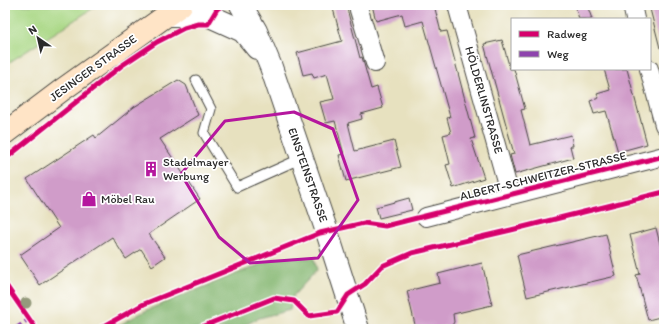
<svg xmlns="http://www.w3.org/2000/svg" width="669" height="334" font-family="Itim,sans-serif">
<style>
.green{fill:#aad886;stroke:#6a8258}
.forest{fill:#87b873;stroke:#59724f}
.building{fill:#d09cc9}
.lines{fill:none;stroke-linecap:round;stroke-linejoin:round}
.service-casing{stroke:#474641;stroke-width:11}
.minor-casing{stroke:#474641;stroke-width:20}
.tertiary-casing{stroke:#474641;stroke-width:24}
.secondary-casing{stroke:#474641;stroke-width:24}
.service{stroke:#fff;stroke-width:9}
.minor{stroke:#fff;stroke-width:18}
.tertiary{stroke:#fff;stroke-width:22}
.secondary{stroke:#ffe4c6;stroke-width:22}
.quiet{stroke:#8e44ad;stroke-width:4;stroke-dasharray:8 4;stroke-linecap:butt}
.cycleway-casing{stroke:#fff;stroke-width:8}
.cycleway{stroke:#d6006c;stroke-width:5}
.tree{fill:#949a7c}
.marked{fill:none;stroke:#b5179e;stroke-width:3;stroke-linejoin:round}
.labels{text-anchor:middle;stroke-width:3.5;stroke-linejoin:round;paint-order:stroke}
.street-label{font-size:12px;fill:#2b2b2b;stroke:#fff}
.poi-label{font-size:12px;fill:#2b2b2b;stroke:#fff;text-anchor:start}
</style>
<rect width="100%" height="100%" fill="#fff"/>
<filter id="ink" filterUnits="userSpaceOnUse"><feTurbulence type="fractalNoise" baseFrequency=".025" numOctaves="2"/><feDisplacementMap in="SourceGraphic" scale="8" xChannelSelector="R" yChannelSelector="G"/><feConvolveMatrix kernelMatrix="1 2 1 2 8 2 1 2 1" color-interpolation-filters="sRGB"/></filter>
<filter id="wash" filterUnits="userSpaceOnUse"><feTurbulence type="fractalNoise" baseFrequency=".012" numOctaves="4" result="noise"/><feDisplacementMap in="SourceGraphic" scale="16" xChannelSelector="R" yChannelSelector="G"/><feGaussianBlur stdDeviation="0.9" result="paint"/><feColorMatrix in="noise" values="0 0 0 0 0 0 0 0 0 0 0 0 0 0 0 0 0 1.4 0 .05"/><feComposite in="paint" operator="in"/></filter>
<g filter="url(#wash)">
<rect width="100%" height="100%" fill="#e7e1bf"/>
<polygon class="green" points="5,5 98,5 5,65"/>
<polygon class="forest" points="276,258 314,258 317,270 293,296 290,310 259,318 237,329 112,329 147,310"/>
<g id="blocks">
<g class="building">
<polygon points="332,5 346,5 360,58 362,57 371,89 377,87 383,108 361,114 362,119 348,123 355,151 394,141 401,167 346,181 339,155 344,154 335,121 326,123 320,102 334,99 327,74 314,78 312,73 303,75 297,53 342,41"/>
<polygon points="372,5 434,5 441,32 447,31 475,138 471,139 484,178 453,188 446,165 450,164 443,135 451,133 447,118 450,117 423,21 405,26 402,14 376,21"/>
<polygon points="575,5 587,5 592,19 579,19"/>
<polygon points="649,5 664,5 664,48 660,48"/>
<polygon points="502,40 510,69 514,69 525,109 521,110 530,145 571,135 573,146 570,146 573,158 515,174 510,155 514,154 484,44"/>
<polygon points="604,69 627,69 647,144 618,152 606,111 594,114 590,101 599,98 597,94 610,90"/>
<polygon points="178,80 186,85 198,115 160,139 200,199 149,234 165,257 152,266 141,249 126,259 112,237 40,285 20,255 59,228 27,179 94,135 96,138 134,107"/>
<polygon points="409,198 412,210 379,218 376,207"/>
<polygon points="656,228 664,260 664,316 648,320 636,275 640,274 630,235"/>
<polygon points="606,234 616,276 527,297 517,255"/>
<polygon points="482,263 492,305 453,314 454,322 450,329 444,326 431,329 416,329 407,291 440,283 438,274"/>
</g>
</g>
</g>
<g filter="url(#ink)">
<use href="#blocks" fill-opacity="0" stroke="#474641" stroke-width="1"/>
<g class="lines">
<defs>
<polyline id="service" points="196,80 211,109 204,133 237,187 302,158"/>
<g id="minor">
<polyline points="358,5 359,10 375,63"/>
<polyline points="457,5 510,195"/>
<polyline points="632,5 635,19"/>
<polyline points="649,69 664,125"/>
<polyline points="426,217 664,156"/>
</g>
<g id="tertiary">
<polyline points="241,5 256,31 271,67 327,232 358,329"/>
<polyline points="166,15 202,15 212,17 243,31 257,48"/>
</g>
<polyline id="secondary" points="5,133 62,90 181,5"/>
</defs>
<use href="#service" class="service-casing"/>
<use href="#minor" class="minor-casing"/>
<use href="#tertiary" class="tertiary-casing"/>
<use href="#secondary" class="secondary-casing"/>
<use href="#service" class="service"/>
<use href="#minor" class="minor"/>
<use href="#tertiary" class="tertiary"/>
<use href="#secondary" class="secondary"/>
<polyline class="quiet" points="15,329 29,319"/>
<defs>
<g id="cycleway">
<polyline points="5,159 121,66 157,42 184,28 198,24 208,24 217,9 223,5"/>
<polyline points="5,284 36,329"/>
<polyline points="99,329 144,304 320,233 364,223 385,226 664,156"/>
<polyline points="196,329 274,298 294,301 309,316 337,312 348,295 365,284 382,266 412,253 511,230 664,192"/>
</g>
</defs>
<use href="#cycleway" class="cycleway-casing"/>
<use href="#cycleway" class="cycleway"/>
</g>
<circle class="tree" cx="26" cy="303" r="5.5"/>
</g>
<path class="marked" d="M294 112 333 129 358 200 318 258 250 263 219 237 181 174 225 121Z"/>
<defs>
<symbol id="building-bare" viewBox="-9 -9 18 18"><path d="M-4-6H4V6H1V3H-1V6H-4ZM-2.5-4.3h1.7v1.8h-1.7ZM.8-4.3h1.7v1.8H.8ZM-2.5-1h1.7V.8h-1.7ZM.8-1h1.7V.8H.8Z" fill="#b5179e" stroke="#fff" stroke-width="2.5" paint-order="stroke"/></symbol>
<symbol id="shop-bare" viewBox="-9 -9 18 18"><path d="M-5-2.5h2.3a2.7 3.5 0 0 1 5.4 0H5L5.5 6h-11ZM-1.5-2.5h3a1.5 2.3 0 0 0-3 0Z" fill="#b5179e" stroke="#fff" stroke-width="2.5" paint-order="stroke"/></symbol>
</defs>
<g fill-rule="evenodd">
<use href="#building-bare" x="140" y="158" width="22" height="22"/>
<use href="#shop-bare" x="78" y="188" width="22" height="22"/>
</g>
<g class="labels">
<g class="street-label">
<text transform="translate(93 68) rotate(-36)" y="4">JESINGER STRASSE</text>
<text transform="translate(484 100) rotate(74)" y="4">HÖLDERLINSTRASSE</text>
<text transform="translate(308 175) rotate(71)" y="4">EINSTEINSTRASSE</text>
<text transform="translate(543 176) rotate(-14)" y="4">ALBERT-SCHWEITZER-STRASSE</text>
</g>
<g class="poi-label">
<text x="163" y="166">Stadelmayer<tspan x="163" dy="14">Werbung</tspan></text>
<text x="101" y="203">Möbel Rau</text>
</g>
</g>
<rect width="669" height="334" fill="none" stroke="#fff" stroke-width="20"/>
<rect x="511" y="18" width="140" height="52" fill="#ffffff" stroke="#aaaaaa"/>
<rect x="519" y="31" width="20" height="6" fill="#d6006c" stroke="#aaaaaa"/>
<text x="547" y="38" font-size="12" fill="#2b2b2b">Radweg</text>
<rect x="519" y="51" width="20" height="6" fill="#8e44ad" stroke="#aaaaaa"/>
<text x="547" y="58" font-size="12" fill="#2b2b2b">Weg</text>
<g transform="translate(38 38) rotate(326)" stroke="#ffffff" stroke-width="3" paint-order="stroke">
<path d="M0-3L7 15L0 10L-7 15Z" fill="#2b2b2b"/>
<text y="-6" font-size="11" font-weight="bold" text-anchor="middle" fill="#2b2b2b">N</text>
</g>
</svg>
